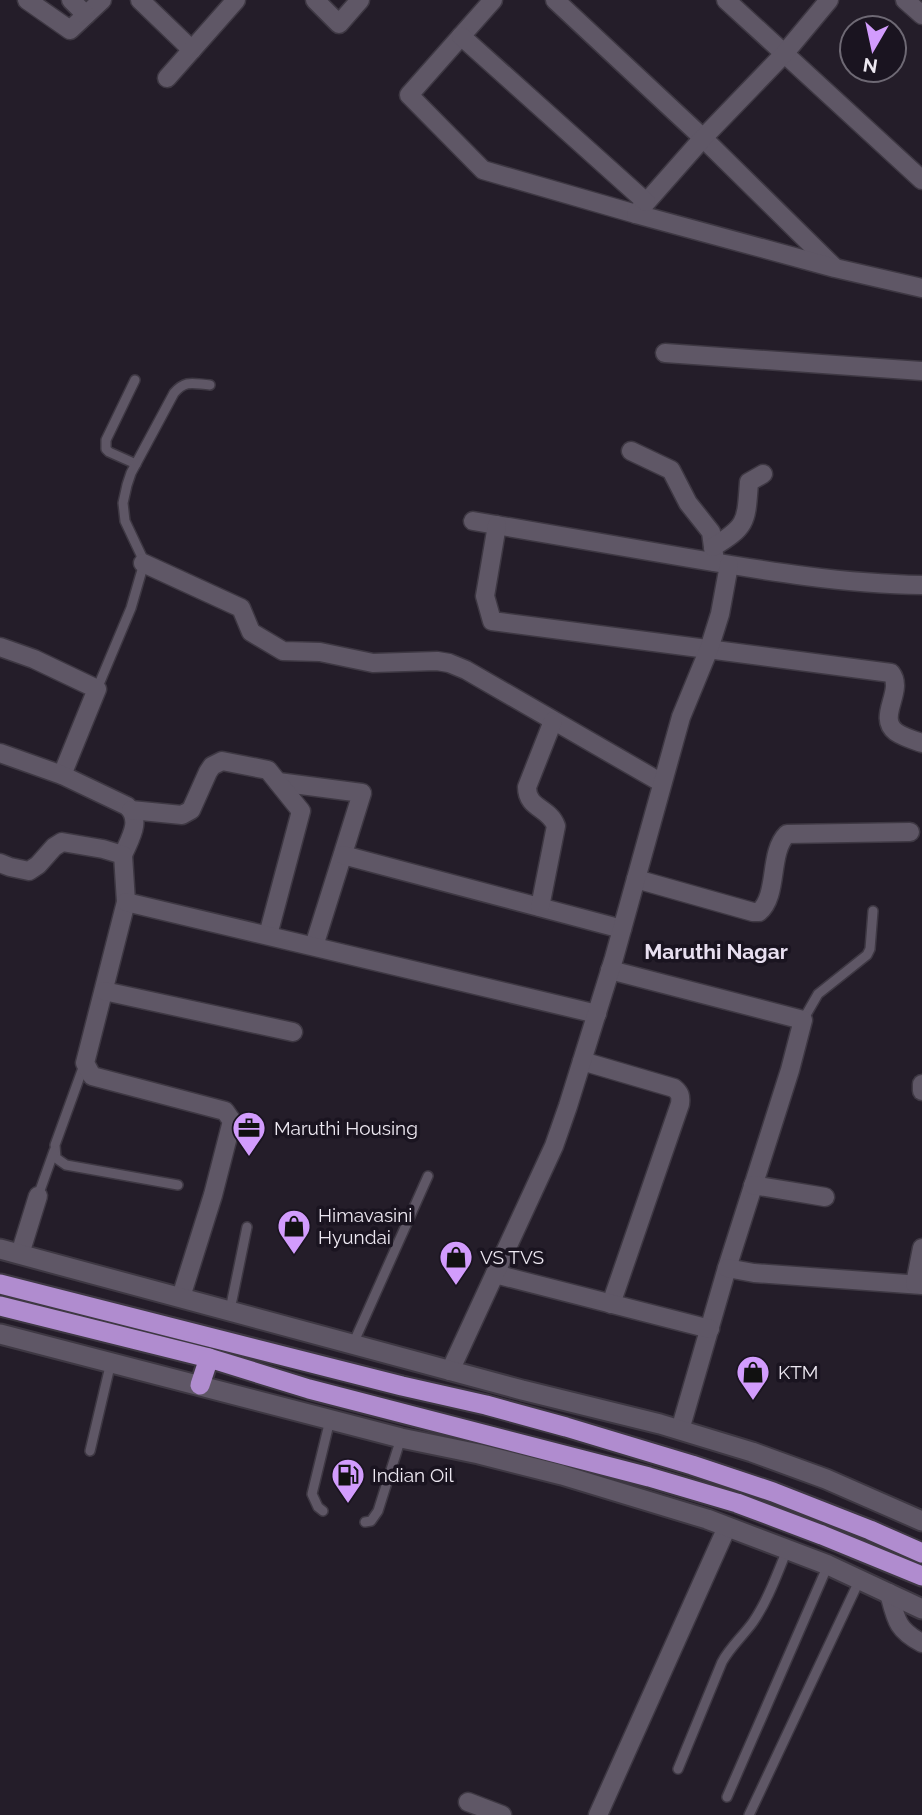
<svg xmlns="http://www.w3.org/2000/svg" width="922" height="1815" font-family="Raleway,sans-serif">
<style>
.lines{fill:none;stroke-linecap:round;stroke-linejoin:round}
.service-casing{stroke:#3e3843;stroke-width:12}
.minor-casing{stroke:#3e3843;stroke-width:21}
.tertiary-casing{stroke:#3e3843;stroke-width:23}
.trunk-casing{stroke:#3e3843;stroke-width:23}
.service{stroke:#5f5766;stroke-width:9}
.minor{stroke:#5f5766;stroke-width:18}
.tertiary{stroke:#5f5766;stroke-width:19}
.trunk{stroke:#b08ccf;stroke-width:19}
.labels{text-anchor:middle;stroke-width:7;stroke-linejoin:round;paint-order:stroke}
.poi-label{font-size:19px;fill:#ede8f1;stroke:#1a1420;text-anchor:start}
.neighbourhood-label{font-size:21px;font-weight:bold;fill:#e8dff0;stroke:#1a1420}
</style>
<rect width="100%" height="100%" fill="#241d29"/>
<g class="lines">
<defs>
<g id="service">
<polyline points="135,380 106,440 106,449 109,452 136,464"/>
<path d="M97 689 131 608 142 570V557L125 521 123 503 127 485 131 473 174 393C186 379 194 384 210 385"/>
<polyline points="803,1020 818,994 867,955 870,949 873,911"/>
<polyline points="84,1065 55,1145 56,1158 66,1165 178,1185"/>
<polyline points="38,1196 54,1151"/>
<polyline points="230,1310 247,1227"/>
<polyline points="353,1344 428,1176"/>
<polyline points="90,1451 111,1362"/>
<polyline points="323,1511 318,1507 312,1494 330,1420"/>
<polyline points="365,1522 371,1521 378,1511 401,1438"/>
<path d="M678 1769 722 1662C730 1647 743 1636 753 1622 768 1600 777 1574 787 1550"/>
<polyline points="727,1797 828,1565"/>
<polyline points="749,1815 860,1579"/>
</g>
<g id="minor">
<polyline points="27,0 70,30 102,0"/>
<polyline points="71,0 86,15"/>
<polyline points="140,0 192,50"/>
<polyline points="315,0 339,24 360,0"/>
<polyline points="493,0 409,95 483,170 636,214"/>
<polyline points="555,0 703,138 833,266"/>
<polyline points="726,0 922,180"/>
<polyline points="829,0 784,54 703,138 636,214 835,268 922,288"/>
<polyline points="905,0 922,15"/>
<polyline points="461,36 646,202"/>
<polyline points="167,78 236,0"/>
<polyline points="665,353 922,371"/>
<polyline points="631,451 671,470 688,503 711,532 715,562"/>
<path d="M473 521C545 533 617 545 689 558 766 571 844 584 922 585"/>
<path d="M497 525 485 596 492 621 891 673C905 691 876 717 896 732 903 737 913 740 922 743"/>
<path d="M713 547C748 526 746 521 749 482L763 474"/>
<polyline points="143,563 241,608 251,632 283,651 320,652 373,663 437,661 449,663 466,670 662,783"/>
<polyline points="0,647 34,659 97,689 62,775"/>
<path d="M0 753 62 775 127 806C143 820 129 840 123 855"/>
<polyline points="278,782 362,793 314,946"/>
<polyline points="131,810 182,815 191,810 208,772 212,766 222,761 268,770 301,811 268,935"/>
<polyline points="343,855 622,929"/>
<polyline points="0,863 10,867 29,871 38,865 54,847 62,842 103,849 123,855 126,902 85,1063 92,1076 225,1111 232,1121 213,1195 181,1297"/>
<path d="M636 879 753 912H759C779 895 768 853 787 834L910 832"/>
<polyline points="126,902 597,1014"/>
<path d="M540 907 556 826C549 807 527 809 527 787L553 721"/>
<polyline points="610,970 803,1020 790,1070 727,1268 680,1430"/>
<polyline points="104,991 293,1032"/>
<path d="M582 1061 674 1088C680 1093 681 1096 680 1104L611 1304"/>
<polyline points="922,1084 922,1091"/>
<polyline points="753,1185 825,1197"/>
<polyline points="20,1254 38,1196"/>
<polyline points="727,1268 754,1273 922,1285"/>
<polyline points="495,1274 710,1329"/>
<polyline points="915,1284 922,1248"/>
<polyline points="450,1371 554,1146 568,1106 614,958 681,717 709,649 720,614 729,565"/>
<path d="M889 1593C896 1620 897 1630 922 1643"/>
<polyline points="468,1802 502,1815"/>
<polyline points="598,1815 727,1527"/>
</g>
<g id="tertiary">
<polyline points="0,1249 522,1390 660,1424 752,1452 826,1479 922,1521"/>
<polyline points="0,1334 401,1438 479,1454 562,1475 707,1519 828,1565 922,1609"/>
</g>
<g id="trunk">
<polyline points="0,1284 402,1386 486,1405 566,1427 692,1465 773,1492 870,1530 922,1553"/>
<polyline points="0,1306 209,1358 309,1389 649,1477 737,1503 822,1535 922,1576"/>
<polyline points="200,1385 209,1358"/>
</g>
</defs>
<use href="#service" class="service-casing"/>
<use href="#minor" class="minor-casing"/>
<use href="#tertiary" class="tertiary-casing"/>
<use href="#trunk" class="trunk-casing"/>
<use href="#service" class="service"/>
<use href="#minor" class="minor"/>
<use href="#tertiary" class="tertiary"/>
<use href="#trunk" class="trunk"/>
</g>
<defs>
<symbol id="office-pin" viewBox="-11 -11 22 30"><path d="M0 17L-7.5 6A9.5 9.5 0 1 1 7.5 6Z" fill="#d29cfd" stroke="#1a1420"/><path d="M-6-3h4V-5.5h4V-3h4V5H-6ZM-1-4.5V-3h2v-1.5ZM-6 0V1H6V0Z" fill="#111"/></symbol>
<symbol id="shop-pin" viewBox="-11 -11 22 30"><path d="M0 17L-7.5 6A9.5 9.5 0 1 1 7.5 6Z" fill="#d29cfd" stroke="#1a1420"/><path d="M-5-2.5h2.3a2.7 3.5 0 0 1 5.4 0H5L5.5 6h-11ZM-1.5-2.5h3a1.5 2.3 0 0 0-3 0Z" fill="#111"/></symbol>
<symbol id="fuel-pin" viewBox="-11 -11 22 30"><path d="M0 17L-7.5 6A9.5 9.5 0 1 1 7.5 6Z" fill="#d29cfd" stroke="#1a1420"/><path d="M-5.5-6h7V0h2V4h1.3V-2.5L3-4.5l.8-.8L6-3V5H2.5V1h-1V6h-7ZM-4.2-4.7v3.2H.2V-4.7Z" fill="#111"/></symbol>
</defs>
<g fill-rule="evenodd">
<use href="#office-pin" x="230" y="1109" width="38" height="52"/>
<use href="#shop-pin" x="275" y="1207" width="38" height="52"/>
<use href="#shop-pin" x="437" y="1238" width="38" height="52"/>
<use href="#shop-pin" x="734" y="1353" width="38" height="52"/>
<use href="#fuel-pin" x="329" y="1456" width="38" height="52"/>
</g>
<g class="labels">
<g class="poi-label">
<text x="274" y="1135">Maruthi Housing</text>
<text x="318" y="1222">Himavasini<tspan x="318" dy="22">Hyundai</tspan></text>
<text x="480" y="1264">VS TVS</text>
<text x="778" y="1379">KTM</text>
<text x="372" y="1482">Indian Oil</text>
</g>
<g class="neighbourhood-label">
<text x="716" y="959">Maruthi Nagar</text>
</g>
</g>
<g transform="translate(873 49) rotate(189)"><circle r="33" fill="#1a1420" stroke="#6e6974" stroke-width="2"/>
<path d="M0-5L12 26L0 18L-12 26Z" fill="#d29cfd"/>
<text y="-10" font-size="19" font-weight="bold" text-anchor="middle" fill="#ede8f1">N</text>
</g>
</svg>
